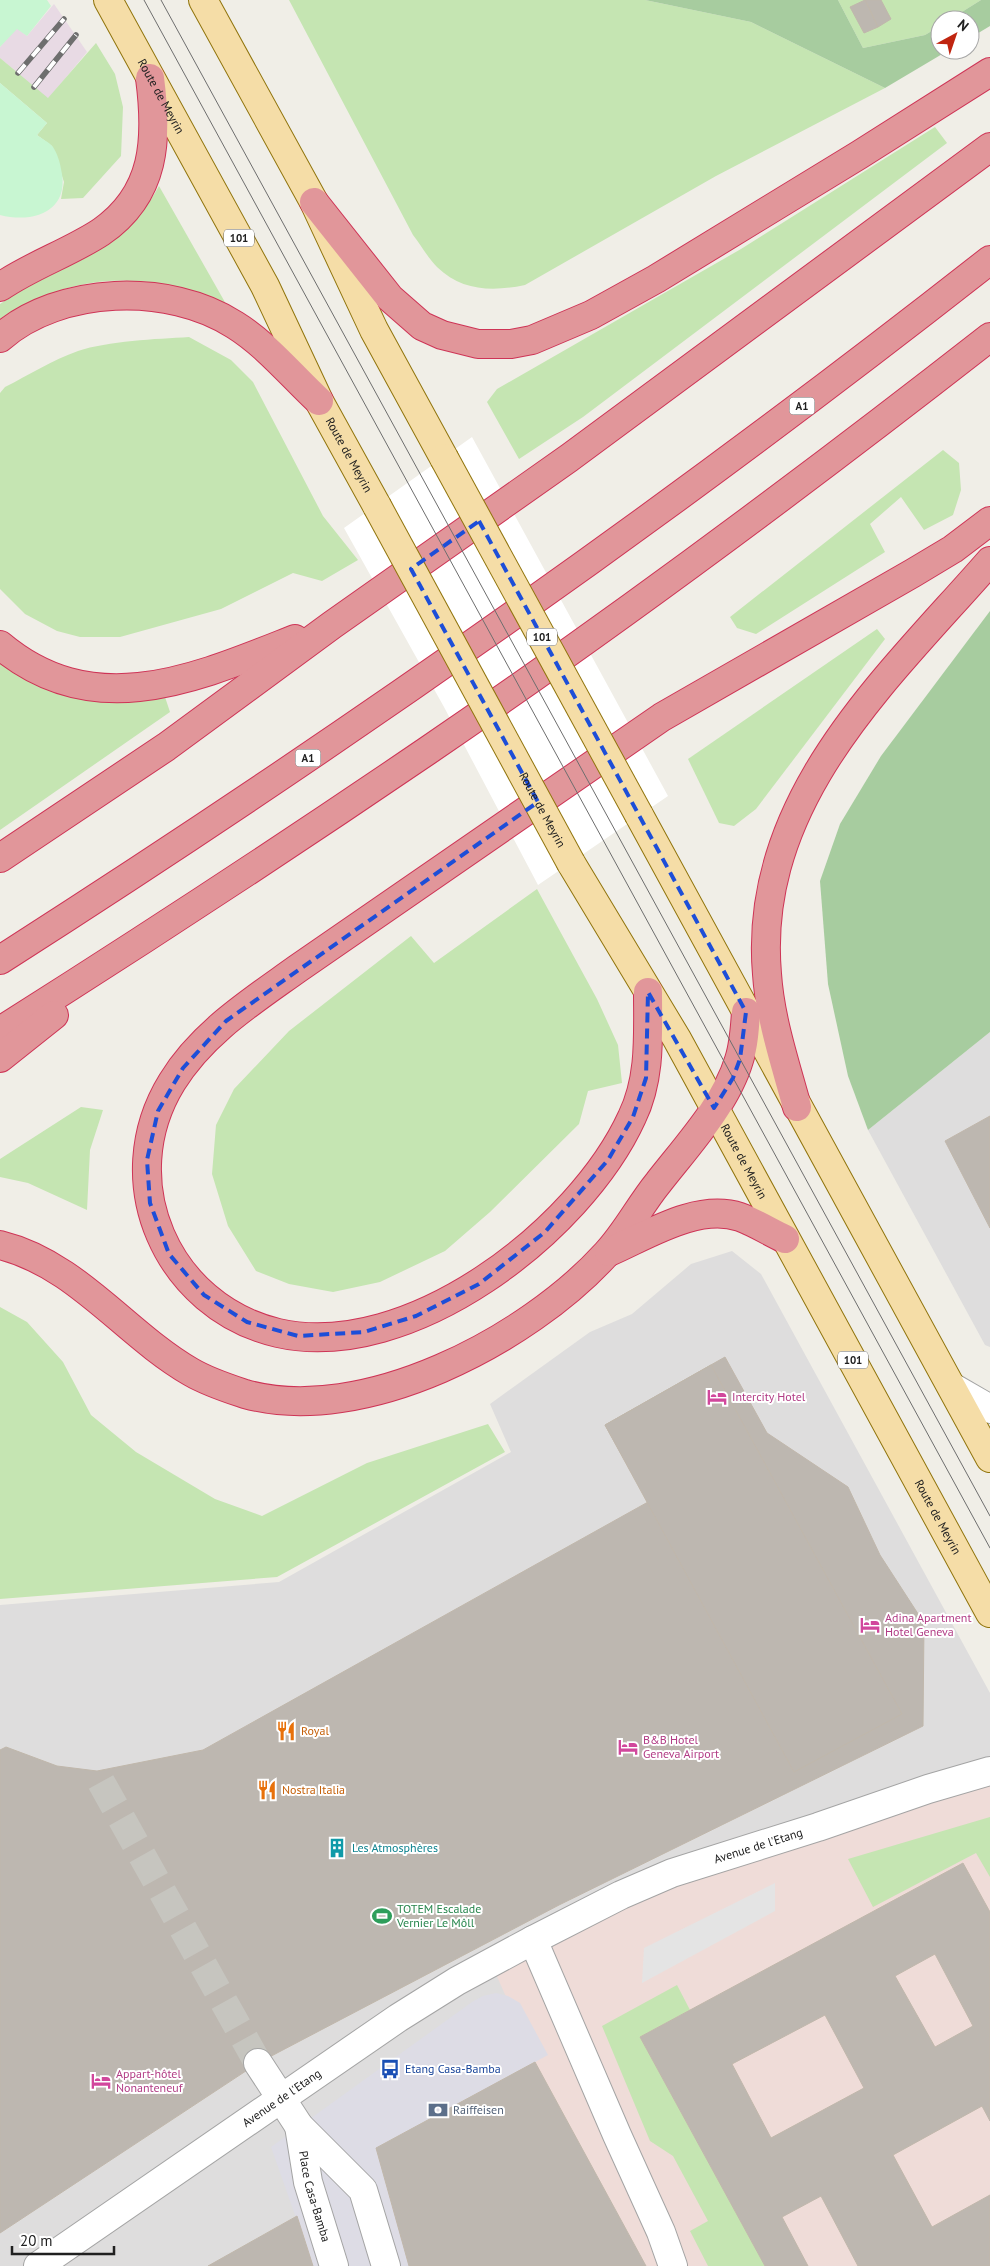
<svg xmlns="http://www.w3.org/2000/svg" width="990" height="2266" font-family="'PT Sans',sans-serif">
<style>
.residential{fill:#dedddd}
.commercial{fill:#efdcd8}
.industrial{fill:#e8dae4}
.grass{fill:#c5e5b2}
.forest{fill:#a7cc9f}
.park{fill:#c8f6d2}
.parking{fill:#e4e4e4}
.plaza{fill:#dddce5}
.pier{fill:#fff}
.building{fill:#bdb7b0;stroke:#c0b7ab;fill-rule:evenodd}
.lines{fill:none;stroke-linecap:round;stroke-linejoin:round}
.minor-tunnel{stroke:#c6c5bf;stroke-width:28;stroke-dasharray:28 14;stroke-linecap:butt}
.minor-casing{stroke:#a4a4a4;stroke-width:30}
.major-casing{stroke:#90740c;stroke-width:30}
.highway-casing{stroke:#ce3456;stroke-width:30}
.minor{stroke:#fff;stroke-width:28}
.major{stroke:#f5dda7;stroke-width:28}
.highway{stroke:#e1969a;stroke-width:28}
.tram{stroke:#6e6e6e;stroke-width:1}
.rail-casing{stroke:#6e6e6e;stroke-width:5.5}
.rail{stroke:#fff;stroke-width:4;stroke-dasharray:11;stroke-linecap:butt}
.major-bridge-casing{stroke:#90740c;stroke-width:30;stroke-linecap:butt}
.major-bridge{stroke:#f5dda7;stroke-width:28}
.marked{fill:none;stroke:#1d4ed8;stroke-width:4;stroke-dasharray:10 6;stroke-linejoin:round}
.labels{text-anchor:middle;stroke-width:4;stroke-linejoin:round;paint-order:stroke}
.shield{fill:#fff;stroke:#636363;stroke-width:1}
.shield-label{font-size:11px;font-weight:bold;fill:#202020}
.street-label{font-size:12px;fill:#202020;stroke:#fff}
.hotel-label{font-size:12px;fill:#b23c85;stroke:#fff;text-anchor:start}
.food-label{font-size:12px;fill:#c56008;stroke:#fff;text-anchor:start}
.culture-label{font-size:12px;fill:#0d838f;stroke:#fff;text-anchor:start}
.leisure-label{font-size:12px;fill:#27864d;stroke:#fff;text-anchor:start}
.transit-label{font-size:12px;fill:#164399;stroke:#fff;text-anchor:start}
.service-label{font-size:12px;fill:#4e5e75;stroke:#fff;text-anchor:start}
</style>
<rect width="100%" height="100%" fill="#f0eee7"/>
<g class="residential">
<polygon points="990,1032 990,1347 985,1345 868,1130"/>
<polygon points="732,1251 761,1274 990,1693 990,1760 535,2062 646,2266 0,2266 0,1605 279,1582 511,1452 490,1404 590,1332 632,1314 691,1264"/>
</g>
<polygon class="commercial" points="990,1760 990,2266 646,2266 535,2062 487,1954"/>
<polygon class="industrial" points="54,4 87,52 48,99 0,58 0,47 17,28 27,36"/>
<g class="grass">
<path d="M289 0H645L751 22 885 88 716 176 525 285C492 292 462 291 437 267 428 258 421 245 413 235Z"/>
<polygon points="838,0 981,0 949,20 940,20 940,26 925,35 863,48"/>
<polygon points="96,43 115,74 123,107 121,156 83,198 61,199 64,182 52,146 37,135 47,123 0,83 0,58 48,98"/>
<polygon points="935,127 947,143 583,417 519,459 487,402 497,389 741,249"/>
<path d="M159 186 226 304C165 275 91 271 30 303 20 308 9 312 0 319V304C63 261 117 260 159 186Z"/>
<path d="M189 337 231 360 253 382 323 516 358 560 322 581 293 573 221 609 120 637H80L57 631 25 614 0 589V393L5 387C29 375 52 360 78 351 108 341 156 339 189 337Z"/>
<polygon points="943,450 959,463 961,490 953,515 924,530 901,497 870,524 885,552 756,634 737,628 730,617"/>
<polygon points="877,629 885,639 756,809 734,826 719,823 688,759"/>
<polygon points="0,662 21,676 135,700 165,697 170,712 0,830"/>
<polygon points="537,889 597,999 618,1045 622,1083 588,1091 579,1124 490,1212 445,1251 380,1282 333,1292 289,1284 256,1271 228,1226 212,1174 216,1125 234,1089 289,1031 411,936 434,963"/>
<polygon points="81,1107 103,1110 90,1150 87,1210 28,1183 0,1177 0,1159"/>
<polygon points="0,1307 27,1322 63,1362 91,1415 136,1452 215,1499 262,1516 367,1463 488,1424 505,1452 277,1577 0,1599"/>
<polygon points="990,1817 990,1877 976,1853 873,1907 848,1859"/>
<polygon points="677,1985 690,2010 640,2037 765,2266 708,2266 690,2231 708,2221 673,2156 650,2141 602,2026"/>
</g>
<g class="forest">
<polygon points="645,0 838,0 863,48 925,35 940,26 940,50 949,50 885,88 751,22"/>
<polygon points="981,0 990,0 990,26 970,38 970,20 949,20"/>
<polygon points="990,611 990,1032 868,1130 848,1076 828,984 820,881 840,824 881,756"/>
</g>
<g class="park">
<polygon points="0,0 47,0 51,6 27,36 17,29 0,47"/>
<path d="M0 83 47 123 37 135C42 139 49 142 53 147 57 153 60 162 61 169 71 210 35 224 0 215Z"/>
</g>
<polygon class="parking" points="775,1883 775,1911 642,1983 644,1948"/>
<polygon class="plaza" points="496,1993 508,1996 520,2003 548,2055 377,2148 409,2266 313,2266 271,2147 472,2002 483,1996"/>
<polygon class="pier" points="472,437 668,796 538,885 444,707 344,528"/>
<g class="building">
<polygon points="865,0 881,0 891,19 878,27"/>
<polygon points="865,0 878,27 864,33 850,7"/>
<polygon points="990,1116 990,1228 945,1141"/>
<polygon points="725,1357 767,1433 848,1487 880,1555 924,1623 923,1726 559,1905 258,2063 0,2233 0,1750 6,1747 57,1766 97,1771 203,1750 648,1502 605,1425"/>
<polygon points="711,1365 902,1714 794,1772 605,1425"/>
<path d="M963 1863 990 1912V2121L982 2106 893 2155 932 2227 990 2195V2266H858L821 2196 782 2217 808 2266H765L640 2037ZM935 1954 973 2026 935 2047 895 1976ZM825 2015 864 2088 771 2138 732 2064Z"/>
<polygon points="535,2062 646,2266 409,2266 376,2148"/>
<polygon points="297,2216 313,2266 208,2266"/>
</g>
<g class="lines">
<polyline class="minor-tunnel" points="101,1782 258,2063"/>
<defs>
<g id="minor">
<polyline points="952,1387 990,1409"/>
<polyline points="533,1940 617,2135 661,2232 673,2266"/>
<polyline points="258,2063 299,2126 363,2190 386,2266"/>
<path id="s1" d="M299 2126 308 2182 334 2266"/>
<path id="s2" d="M38 2266 398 2018 457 1981 533 1940 621 1895 672 1873 818 1827 928 1789 990 1771"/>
</g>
<g id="major">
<path id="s3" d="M108 0 265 286 319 401 377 506"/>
<polyline points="203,0 314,202 374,330 444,458"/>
<polyline points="639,815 990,1458"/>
<path id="s4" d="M571 863 677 1039 990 1613"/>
</g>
<g id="highway">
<polyline points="314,202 390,298 422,326 442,335 478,344 511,344 532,340 591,315 656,279 859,155 990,72"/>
<path d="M0 287C32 265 69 253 101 232 156 194 158 139 150 78"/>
<path d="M0 338C59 286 169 282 235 325 267 345 292 376 319 401"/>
<path d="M0 645C94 724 196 678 295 639"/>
<polyline points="0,858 166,747 332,625 569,458 990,147"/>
<path d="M0 960C341 742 672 510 990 260"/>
<path d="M648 992C648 1035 651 1078 632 1117 580 1231 409 1363 278 1333 167 1307 111 1181 172 1082 202 1033 251 1002 297 969L662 717 913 573 953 549 990 521"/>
<path d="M0 1031C144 940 286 847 427 751 619 620 807 480 990 337"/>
<polyline points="0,1058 54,1015"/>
<path d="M797 1107C785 1063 770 1019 767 974 752 800 886 680 990 561"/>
<path d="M0 1245C77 1264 125 1334 191 1372 208 1382 227 1388 245 1394 363 1427 528 1340 606 1254 626 1233 640 1205 658 1183 686 1147 726 1104 739 1060 744 1045 745 1028 746 1012"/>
<path d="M609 1252C648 1235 697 1203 740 1217 756 1223 770 1232 785 1239"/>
</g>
</defs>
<use href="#minor" class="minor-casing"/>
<use href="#major" class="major-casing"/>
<use href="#highway" class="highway-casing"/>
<use href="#minor" class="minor"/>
<use href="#major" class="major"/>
<use href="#highway" class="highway"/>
<g class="tram">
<polyline points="144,0 990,1548"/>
<polyline points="161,0 990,1516"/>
</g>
<defs>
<g id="rail">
<polyline points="18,73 64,19"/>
<polyline points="34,87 76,35"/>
</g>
</defs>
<use href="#rail" class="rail-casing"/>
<use href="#rail" class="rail"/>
<defs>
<g id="major-bridge">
<polyline points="444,458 639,815"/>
<path id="s5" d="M377 506 571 863"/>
</g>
</defs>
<use href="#major-bridge" class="major-bridge-casing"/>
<use href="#major-bridge" class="major-bridge"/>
</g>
<path class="marked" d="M479 521 746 1012 740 1059 733 1078 714 1108 648 992 646 1078 633 1117 608 1160 545 1232 479 1284 416 1316 364 1332 298 1336 247 1322 204 1295 169 1254 150 1203 147 1160 158 1111 183 1068 226 1021 538 802 411 569Z"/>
<defs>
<symbol id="hotel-bare" viewBox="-9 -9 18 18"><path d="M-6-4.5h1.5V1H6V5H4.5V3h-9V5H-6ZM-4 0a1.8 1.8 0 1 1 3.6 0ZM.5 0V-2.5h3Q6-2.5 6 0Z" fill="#d1479c" stroke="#fff" stroke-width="2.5" paint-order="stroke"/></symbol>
<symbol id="restaurant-bare" viewBox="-9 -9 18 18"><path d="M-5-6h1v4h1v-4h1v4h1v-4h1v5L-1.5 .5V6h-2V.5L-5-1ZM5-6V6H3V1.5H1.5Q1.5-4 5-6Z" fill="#e8710a" stroke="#fff" stroke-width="2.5" paint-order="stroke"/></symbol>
<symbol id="building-bare" viewBox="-9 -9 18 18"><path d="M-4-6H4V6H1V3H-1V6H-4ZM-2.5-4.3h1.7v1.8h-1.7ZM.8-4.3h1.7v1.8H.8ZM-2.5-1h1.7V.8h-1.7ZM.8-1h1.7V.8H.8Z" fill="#0f9aa8" stroke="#fff" stroke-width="2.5" paint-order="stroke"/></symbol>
<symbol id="stadium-bare" viewBox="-9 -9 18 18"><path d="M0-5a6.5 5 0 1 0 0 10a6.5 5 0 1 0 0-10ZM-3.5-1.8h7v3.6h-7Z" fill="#2e9e5b" stroke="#fff" stroke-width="2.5" paint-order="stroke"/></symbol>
<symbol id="bus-bare" viewBox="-9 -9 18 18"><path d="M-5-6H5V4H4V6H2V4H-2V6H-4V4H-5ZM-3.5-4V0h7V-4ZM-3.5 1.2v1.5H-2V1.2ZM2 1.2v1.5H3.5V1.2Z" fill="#1a4fb4" stroke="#fff" stroke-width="2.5" paint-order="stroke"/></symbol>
<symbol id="bank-bare" viewBox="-9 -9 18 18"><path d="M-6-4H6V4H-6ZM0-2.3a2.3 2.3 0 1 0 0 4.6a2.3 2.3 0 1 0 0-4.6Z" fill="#5c6f8a" stroke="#fff" stroke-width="2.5" paint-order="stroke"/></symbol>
</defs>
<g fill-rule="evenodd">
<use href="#hotel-bare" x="703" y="1383" width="28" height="28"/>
<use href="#hotel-bare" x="856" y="1611" width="28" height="28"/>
<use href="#restaurant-bare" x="272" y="1717" width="28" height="28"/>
<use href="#hotel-bare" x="614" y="1733" width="28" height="28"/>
<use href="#restaurant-bare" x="253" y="1776" width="28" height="28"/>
<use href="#building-bare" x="323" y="1834" width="28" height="28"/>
<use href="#stadium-bare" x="368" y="1902" width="28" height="28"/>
<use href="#bus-bare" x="376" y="2055" width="28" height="28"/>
<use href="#hotel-bare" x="87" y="2067" width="28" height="28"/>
<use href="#bank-bare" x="424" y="2096" width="28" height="28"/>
</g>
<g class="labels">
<g class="shield">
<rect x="224" y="229.5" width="30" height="17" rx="4"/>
<rect x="789.5" y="397.5" width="25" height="17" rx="4"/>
<rect x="527" y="628.5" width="30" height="17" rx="4"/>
<rect x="295.5" y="749.5" width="25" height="17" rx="4"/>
<rect x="838" y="1351.5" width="30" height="17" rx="4"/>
</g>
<g class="shield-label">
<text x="239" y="242">101</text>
<text x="802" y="410">A1</text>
<text x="542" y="641">101</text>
<text x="308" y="762">A1</text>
<text x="853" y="1364">101</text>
</g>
<g class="street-label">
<text dy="4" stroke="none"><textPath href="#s3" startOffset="110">Route de Meyrin</textPath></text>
<text dy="4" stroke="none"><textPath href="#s3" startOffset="515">Route de Meyrin</textPath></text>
<text dy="4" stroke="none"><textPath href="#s5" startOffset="346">Route de Meyrin</textPath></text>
<text dy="4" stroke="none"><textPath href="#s4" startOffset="345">Route de Meyrin</textPath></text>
<text dy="4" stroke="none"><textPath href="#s4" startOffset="750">Route de Meyrin</textPath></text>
<text dy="4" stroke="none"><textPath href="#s2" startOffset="838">Avenue de l'Etang</textPath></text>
<text dy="4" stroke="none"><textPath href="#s2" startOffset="296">Avenue de l'Etang</textPath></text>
<text dy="4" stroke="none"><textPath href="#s1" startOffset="72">Place Casa-Bamba</textPath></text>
</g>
<g class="hotel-label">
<text x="732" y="1401">Intercity Hotel</text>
<text x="885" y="1622">Adina Apartment<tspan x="885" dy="14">Hotel Geneva</tspan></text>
<text x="643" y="1744">B&amp;B Hotel<tspan x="643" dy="14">Geneva Airport</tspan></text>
<text x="116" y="2078">Appart-hôtel<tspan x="116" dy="14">Nonanteneuf</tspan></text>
</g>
<g class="food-label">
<text x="301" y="1735">Royal</text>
<text x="282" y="1794">Nostra Italia</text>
</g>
<g class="culture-label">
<text x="352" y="1852">Les Atmosphères</text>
</g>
<g class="leisure-label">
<text x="397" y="1913">TOTEM Escalade<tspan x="397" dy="14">Vernier Le Môll</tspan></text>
</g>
<g class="transit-label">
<text x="405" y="2073">Etang Casa-Bamba</text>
</g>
<g class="service-label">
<text x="453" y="2114">Raiffeisen</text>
</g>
</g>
<g transform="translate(955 35) rotate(40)"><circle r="24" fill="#ffffff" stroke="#a6a6a6"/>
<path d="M0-4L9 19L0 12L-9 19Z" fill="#c02510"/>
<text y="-8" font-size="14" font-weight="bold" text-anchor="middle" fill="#202020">N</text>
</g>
<path d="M12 2246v8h102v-8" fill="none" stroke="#202020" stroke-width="2.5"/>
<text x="20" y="2246" font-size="15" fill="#202020" stroke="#ffffff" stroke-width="4" paint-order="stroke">20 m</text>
</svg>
